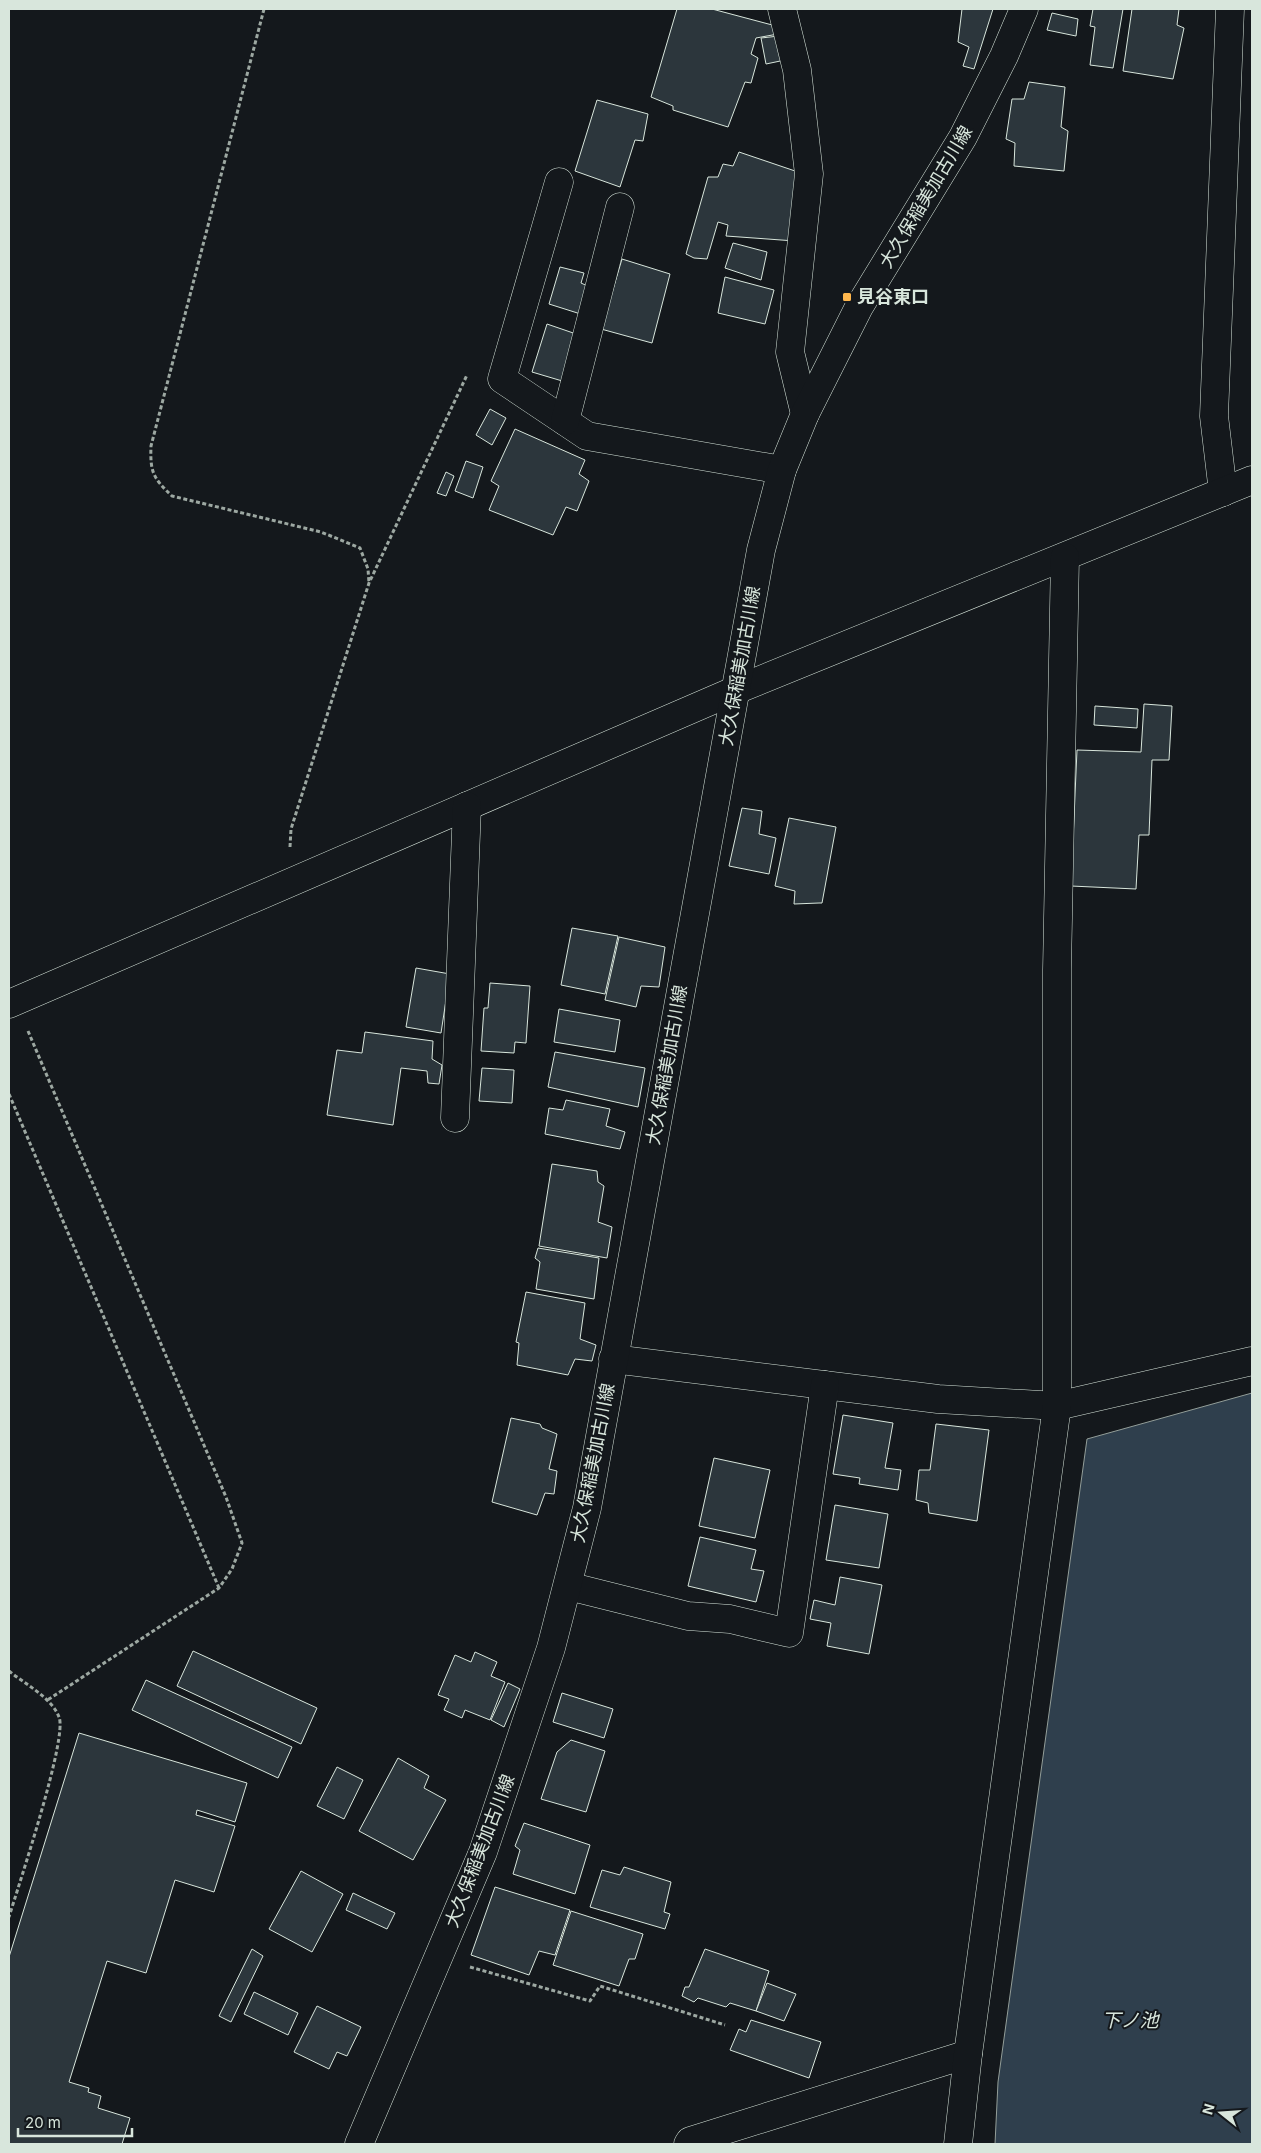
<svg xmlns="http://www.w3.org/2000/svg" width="1261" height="2153" font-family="Inter,'Noto Sans JP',sans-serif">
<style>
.water{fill:#2f3f4d;stroke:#939e99}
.building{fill:#2c363c;stroke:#d8e6dc}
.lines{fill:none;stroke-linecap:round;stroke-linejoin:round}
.minor-casing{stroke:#d8e6dc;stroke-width:29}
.major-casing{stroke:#d8e6dc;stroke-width:29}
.path{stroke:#9da8a2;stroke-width:3;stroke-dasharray:4 2.5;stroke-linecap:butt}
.minor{stroke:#14181c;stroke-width:28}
.major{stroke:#14181c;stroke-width:28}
.poi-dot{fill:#ffb74d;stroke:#14181c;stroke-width:2}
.labels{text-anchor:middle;stroke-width:4;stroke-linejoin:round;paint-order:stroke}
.street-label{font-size:18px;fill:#d8e6dc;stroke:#14181c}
.poi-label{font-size:18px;font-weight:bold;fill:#d8e6dc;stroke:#14181c;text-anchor:start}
.water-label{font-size:19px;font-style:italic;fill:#d8e6dc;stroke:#14181c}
</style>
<rect width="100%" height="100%" fill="#14181c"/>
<polygon class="water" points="1252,1393 1252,2144 995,2144 998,2082 1087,1439"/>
<g class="building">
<polygon points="677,9 712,9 776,26 778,34 756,38 751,54 758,58 751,83 745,82 728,127 673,110 673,106 651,97"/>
<polygon points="962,9 993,9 974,69 963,66 969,47 958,42"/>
<polygon points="1093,9 1123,9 1113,68 1090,65 1095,27 1090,26"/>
<polygon points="1132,9 1179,9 1177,25 1184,28 1173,79 1123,71"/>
<polygon points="1052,13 1078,19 1076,36 1047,30"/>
<polygon points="779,36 785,60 766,64 761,38"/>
<polygon points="1029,82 1065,87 1061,127 1068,131 1064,171 1014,166 1015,143 1006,139 1012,99 1024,99"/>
<polygon points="597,100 648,114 643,141 635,140 620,187 575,171"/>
<polygon points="739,152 801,173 795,241 726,236 728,225 718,222 707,259 694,258 686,254 708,177 718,177 723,164 733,166"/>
<polygon points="733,243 767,252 761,280 725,268"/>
<polygon points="622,259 670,274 652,343 601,329"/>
<polygon points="560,267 584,273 581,283 594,289 587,316 549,304"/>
<polygon points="725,277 774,290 765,324 718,313"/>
<polygon points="547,324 582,336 569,383 532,372"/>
<polygon points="490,409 506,418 492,445 476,435"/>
<polygon points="515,429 585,460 579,474 589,481 577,511 566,507 553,535 489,510 499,486 491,481"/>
<polygon points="466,461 483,467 473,498 455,491"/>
<polygon points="446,472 454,476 446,496 437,493"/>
<polygon points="1144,704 1172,706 1169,760 1152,760 1149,835 1139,835 1136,889 1071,886 1077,750 1141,752"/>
<polygon points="1095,706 1138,709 1137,728 1094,725"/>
<polygon points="742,808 762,811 759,834 776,838 769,874 729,866"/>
<polygon points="789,818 836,827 822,903 819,903 794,904 795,891 775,886"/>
<polygon points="572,928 618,936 605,994 561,985"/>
<polygon points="619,937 665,947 659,987 641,986 636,1007 605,1000"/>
<polygon points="416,968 450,974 441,1033 406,1027"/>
<polygon points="490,983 530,986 526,1043 515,1042 514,1053 481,1051 484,1008 488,1008"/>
<polygon points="559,1009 620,1020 615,1052 554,1042"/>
<polygon points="365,1032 433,1041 432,1059 442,1065 439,1084 428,1083 427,1071 401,1068 393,1125 327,1115 337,1050 362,1053"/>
<polygon points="555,1052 645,1068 638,1107 548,1087"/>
<polygon points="482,1068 514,1070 512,1103 479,1101"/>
<polygon points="566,1100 610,1109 606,1126 625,1132 620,1149 545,1134 549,1108 563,1110"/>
<polygon points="552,1164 597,1171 598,1182 604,1186 598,1222 612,1227 607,1258 539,1246"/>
<polygon points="538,1248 599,1258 594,1299 536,1289 540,1262 535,1258"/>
<polygon points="526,1292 585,1303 580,1339 596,1345 592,1361 575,1359 568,1375 517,1365 519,1343 516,1342"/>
<polygon points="843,1415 893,1423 885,1468 901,1470 898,1490 859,1484 860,1478 833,1474"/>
<polygon points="511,1418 540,1424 542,1428 557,1434 549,1469 557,1471 554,1494 545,1493 537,1515 492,1502"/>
<polygon points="936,1424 989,1430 977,1521 929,1513 928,1503 916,1500 919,1470 930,1470"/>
<polygon points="714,1458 770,1470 755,1538 699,1526"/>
<polygon points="835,1505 888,1514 879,1568 826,1560"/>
<polygon points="700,1537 756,1550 751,1569 764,1571 756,1602 688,1586"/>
<polygon points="840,1577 882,1585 869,1654 827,1646 831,1623 810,1619 814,1600 835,1605"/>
<polygon points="193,1651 317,1708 301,1744 177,1686"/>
<polygon points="475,1652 497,1662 491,1676 505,1682 490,1720 465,1710 462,1718 444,1710 449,1699 438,1695 455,1655 471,1662"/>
<polygon points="146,1680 292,1747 278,1778 132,1710"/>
<polygon points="508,1683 520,1689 504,1727 491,1720"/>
<polygon points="562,1693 613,1709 604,1738 553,1722"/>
<polygon points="79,1733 247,1783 235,1822 197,1810 196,1815 235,1826 214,1892 175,1880 146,1973 107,1961 69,2082 89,2088 88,2092 101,2096 98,2108 130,2118 122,2144 9,2144 9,1957"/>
<polygon points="571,1740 605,1751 586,1812 541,1799 557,1752"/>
<polygon points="398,1758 429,1776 424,1788 446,1800 413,1860 359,1831"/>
<polygon points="337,1767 363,1780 344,1819 317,1806"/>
<polygon points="524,1823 590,1845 575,1894 513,1874 520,1850 515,1846"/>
<polygon points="624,1867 671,1882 664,1912 670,1914 665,1929 590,1907 602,1870 620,1875"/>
<polygon points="301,1871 343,1894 312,1952 269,1929"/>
<polygon points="495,1887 570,1910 555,1955 539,1951 529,1975 471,1955"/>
<polygon points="353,1893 395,1913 387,1929 346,1910"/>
<polygon points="571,1911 643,1934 635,1959 629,1959 619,1986 553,1965"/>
<polygon points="252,1949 263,1956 231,2022 219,2016"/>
<polygon points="705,1949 769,1971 756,2011 730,2003 726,2007 698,1998 694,2002 682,1996 685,1987 689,1987"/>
<polygon points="767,1983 796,1994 784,2021 756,2011"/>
<polygon points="254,1992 298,2013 288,2035 244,2014"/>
<polygon points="317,2006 361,2027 347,2056 337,2052 329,2069 294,2052"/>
<polygon points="751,2020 821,2042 809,2078 730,2050 739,2029 746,2032"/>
</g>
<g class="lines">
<defs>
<g id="minor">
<polyline points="782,9 797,70 809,174 790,352 805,414"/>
<polyline points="559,182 502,379 587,436 782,470"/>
<polyline points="565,421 620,207"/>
<polyline points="1223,492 1214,416 1230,9"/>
<polyline points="9,1004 736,690 1252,480"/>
<polyline points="455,1118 467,806"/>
<polyline points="613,1359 938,1399 1057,1406 1252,1361"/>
<polyline points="568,1586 688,1616 730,1619 789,1633 825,1385"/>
<polyline points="688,2144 690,2141 968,2054"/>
<polyline points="958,2144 968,2054 1057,1406 1057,970 1065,557"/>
</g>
<polyline id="major" points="359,2144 483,1852 551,1648 587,1508 761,550 782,470 805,414 859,307 963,137 1004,56 1024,9"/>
</defs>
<use href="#minor" class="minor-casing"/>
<use href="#major" class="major-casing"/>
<g class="path">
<path d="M264 9 151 446C150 472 153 478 172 496L321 532 360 548 368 569 369 583"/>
<polyline points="290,847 291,829 369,583 467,375"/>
<polyline points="28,1031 226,1497 242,1543 232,1569 219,1588 46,1701"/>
<polyline points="9,1094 219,1588"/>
<path d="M9 1671C25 1684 52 1698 59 1717 68 1738 18 1887 9 1917"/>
<polyline points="470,1967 590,2001 600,1986 725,2025"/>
</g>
<use href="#minor" class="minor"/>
<use href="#major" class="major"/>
</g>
<rect class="poi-dot" x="842" y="292" width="10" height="10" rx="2.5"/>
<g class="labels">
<g class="street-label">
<text transform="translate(926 197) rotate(-59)" y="6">大久保稲美加古川線</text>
<text transform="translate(740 666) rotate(-80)" y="6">大久保稲美加古川線</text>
<text transform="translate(667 1065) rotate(-80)" y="6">大久保稲美加古川線</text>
<text transform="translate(593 1463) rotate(-79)" y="6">大久保稲美加古川線</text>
<text transform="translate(480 1851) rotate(-69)" y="6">大久保稲美加古川線</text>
</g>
<g class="poi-label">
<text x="857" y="303">見谷東口</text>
</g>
<g class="water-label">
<text x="1130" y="2027">下ノ池</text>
</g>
</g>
<rect width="1261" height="2153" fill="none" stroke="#d8e6dc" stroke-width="20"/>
<g transform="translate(1221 2113) rotate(287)" stroke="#14181c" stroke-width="4" paint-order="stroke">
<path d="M0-4L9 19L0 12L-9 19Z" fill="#d8e6dc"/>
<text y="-8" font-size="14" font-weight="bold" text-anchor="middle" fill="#d8e6dc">N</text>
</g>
<path d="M18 2128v8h114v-8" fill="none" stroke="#d8e6dc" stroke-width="2.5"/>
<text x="25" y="2128" font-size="15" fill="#d8e6dc" stroke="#14181c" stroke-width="4" paint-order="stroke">20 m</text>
</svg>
